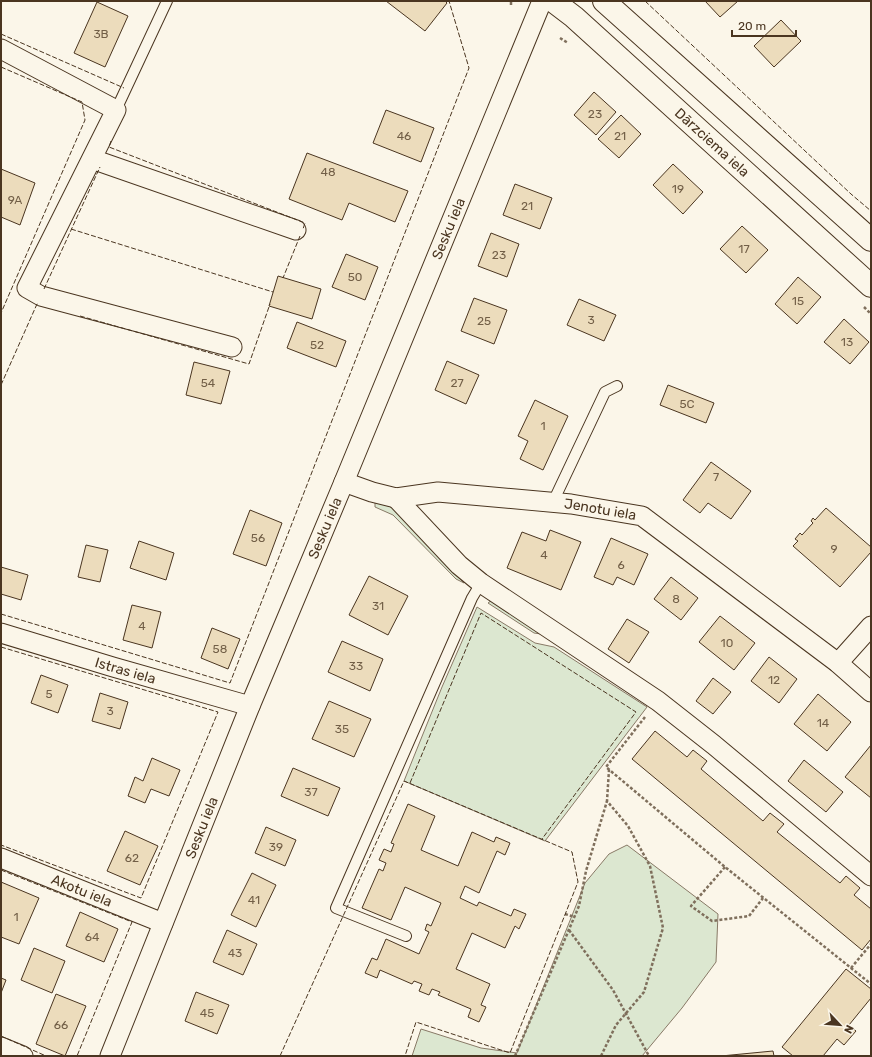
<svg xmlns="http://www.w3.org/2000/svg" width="872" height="1057" font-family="Rubik,sans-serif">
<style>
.green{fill:#dce7d0;stroke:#887966}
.building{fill:#ecdcbc;stroke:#4a3520}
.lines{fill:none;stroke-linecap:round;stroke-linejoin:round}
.service-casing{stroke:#4a3520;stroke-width:12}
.minor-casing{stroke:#4a3520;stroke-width:21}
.secondary-casing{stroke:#4a3520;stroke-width:24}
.path{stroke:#7f6f5c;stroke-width:2.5;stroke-dasharray:3 2;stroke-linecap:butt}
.service{stroke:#fbf6e9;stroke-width:10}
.minor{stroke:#fbf6e9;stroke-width:19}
.secondary{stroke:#fbf6e9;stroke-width:22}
.fence{stroke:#4a3520;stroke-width:1;stroke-dasharray:5 2;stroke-linecap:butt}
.labels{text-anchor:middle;stroke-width:3;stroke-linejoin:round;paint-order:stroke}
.number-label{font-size:12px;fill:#725f47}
.street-label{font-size:14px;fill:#4a3520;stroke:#fbf6e9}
</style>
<rect width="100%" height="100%" fill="#fbf6e9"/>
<g class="green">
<polygon points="375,502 392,507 464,583 456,579 393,515 375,507"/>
<polygon points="492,600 548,635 534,633 488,603"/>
<polygon points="477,607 535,643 554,647 647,707 545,841 404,781 442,687"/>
<polygon points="627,845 718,914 716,962 682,1008 642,1056 412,1056 421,1029 481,1048 517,1053 585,883 609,854"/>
</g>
<g class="building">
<polygon points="386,1 445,1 447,3 425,31"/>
<polygon points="705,1 738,1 720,17"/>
<polygon points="97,2 128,16 105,67 74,53"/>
<polygon points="781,20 801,41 774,67 754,46"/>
<polygon points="594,92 616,112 596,135 574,115"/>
<polygon points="386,110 434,128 421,162 373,143"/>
<polygon points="621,115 641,134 619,158 598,139"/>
<polygon points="307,153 408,191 395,222 349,203 342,220 289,199"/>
<polygon points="673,164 703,192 683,214 653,185"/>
<polygon points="1,169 35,183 20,225 1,217"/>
<polygon points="515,184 552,198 540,229 503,215"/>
<polygon points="742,226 768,250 746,273 720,249"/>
<polygon points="491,233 519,244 507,277 478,266"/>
<polygon points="346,254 378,267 365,300 332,287"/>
<polygon points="278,276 321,289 312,319 269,306"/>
<polygon points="798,277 821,297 797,324 775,304"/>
<polygon points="474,298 507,310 494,344 461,331"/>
<polygon points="579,299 616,315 604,341 567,325"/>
<polygon points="844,319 869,342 850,364 824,342"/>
<polygon points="297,322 346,341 336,367 287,348"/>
<polygon points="447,361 479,375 466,404 435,390"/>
<polygon points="194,362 230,371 221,404 186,395"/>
<polygon points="668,385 714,403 706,423 660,405"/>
<polygon points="535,400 568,416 543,470 520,459 528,441 518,436"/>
<polygon points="711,462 751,491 731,519 708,503 700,513 683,500"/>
<polygon points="826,508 871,547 871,552 840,587 793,546 798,541 795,539 800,533 802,535 813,523 811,521 813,518 815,520"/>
<polygon points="250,510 282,523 266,566 233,554"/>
<polygon points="550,530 581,542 561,590 507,568 522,532 546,541"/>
<polygon points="611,538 648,554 634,585 617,577 613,585 594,577"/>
<polygon points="139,541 174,553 166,580 130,568"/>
<polygon points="86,545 108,550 100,582 78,577"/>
<polygon points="1,567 28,575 21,600 1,594"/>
<polygon points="369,576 408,596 388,635 349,615"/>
<polygon points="671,577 698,598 681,620 654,599"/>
<polygon points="132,605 161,612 152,648 123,640"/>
<polygon points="720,616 755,643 734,670 699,642"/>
<polygon points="627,619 649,632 629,663 608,649"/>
<polygon points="212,628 240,639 228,669 201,658"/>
<polygon points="342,641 383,659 370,691 328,672"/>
<polygon points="769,657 797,679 779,703 751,681"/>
<polygon points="41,675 68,685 58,713 31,703"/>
<polygon points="713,678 731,692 713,714 696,701"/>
<polygon points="100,693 128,702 120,729 92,721"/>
<polygon points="818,694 851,722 827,751 794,724"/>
<polygon points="329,701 371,719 354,757 312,739"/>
<polygon points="655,731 687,757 693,750 707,761 701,769 763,821 770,813 784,824 777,832 840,883 846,876 860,888 854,895 871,909 871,939 862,950 632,759"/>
<polygon points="871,745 871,798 845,777"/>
<polygon points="152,758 180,770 169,796 151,789 145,803 128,796 135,777 143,781"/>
<polygon points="804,760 843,792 826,812 788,781"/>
<polygon points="293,768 340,788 328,816 281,796"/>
<polygon points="408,804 435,816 421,850 458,866 472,832 494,842 496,837 510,843 505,855 497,851 479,893 465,886 460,898 477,906 479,902 511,916 514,909 526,914 519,929 515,926 505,948 472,933 456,969 490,984 481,1005 486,1007 479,1022 468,1017 471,1009 438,995 440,992 432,989 429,995 419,991 422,984 414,981 412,984 380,970 377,978 365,973 372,958 377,960 386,939 419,954 429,932 425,930 427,924 431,926 441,903 405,887 391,920 362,908 379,869 383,871 386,863 379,860 384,849 391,852 394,844 391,843"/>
<polygon points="266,827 296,840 285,866 255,853"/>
<polygon points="125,831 158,846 140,885 107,871"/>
<polygon points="252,873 276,885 256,927 231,915"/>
<polygon points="1,882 39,898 19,944 1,937"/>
<polygon points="80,912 118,929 104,962 66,946"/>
<polygon points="227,930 257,944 243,975 213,962"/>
<polygon points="34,948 65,961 52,993 21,980"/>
<polygon points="846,969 871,989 871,998 849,1025 856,1031 844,1045 837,1039 823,1056 793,1056 782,1047"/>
<polygon points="1,978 6,980 1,993"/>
<polygon points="196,992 229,1005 217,1034 185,1021"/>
<polygon points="56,994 86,1006 65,1056 36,1044"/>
<polygon points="773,1051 774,1056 721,1056"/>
</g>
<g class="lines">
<defs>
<g id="service">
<polyline points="116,110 167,1"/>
<polyline points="553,502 605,392 617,386"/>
<polyline points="406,936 336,908 472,598 481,583"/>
</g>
<g id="minor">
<polyline points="1,49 116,110 27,288 41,296 232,347"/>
<polyline points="92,159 296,230"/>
<path id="s1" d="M344 482 372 492 396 498 438 492 571 504 642 516 838 663 871 692"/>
<polyline points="396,498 459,565 481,583 658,701 714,745 871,876"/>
<path id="s2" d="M1 633 113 667 250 706"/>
<polyline points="838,663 871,626"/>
<path id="s3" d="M1 858 163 923"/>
<polyline points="1,1047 23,1056"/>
<path id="s4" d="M110 1056 250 706 344 482 542 1"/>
</g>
<g id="secondary">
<path id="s5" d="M553 1 574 17 871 286"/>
<polyline points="604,1 871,240"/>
</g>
</defs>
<use href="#service" class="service-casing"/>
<use href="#minor" class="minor-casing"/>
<use href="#secondary" class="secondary-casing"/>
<g class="path">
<polyline points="511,5 511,1"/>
<polyline points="560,38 568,43"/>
<polyline points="864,307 871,314"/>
<polyline points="645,717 606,767 725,867 871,984"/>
<polyline points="725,867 691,906 712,921 749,916 763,898"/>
<polyline points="565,914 575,917"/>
<polyline points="569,930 613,990 649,1056"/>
<polyline points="851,968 871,944"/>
<polyline points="515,1056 579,906 586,871 607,801"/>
<polyline points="601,1056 616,1025 644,992 663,928 650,866 628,826 607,801 609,770"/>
</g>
<use href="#service" class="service"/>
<use href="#minor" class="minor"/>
<use href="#secondary" class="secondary"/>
<g class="fence">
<polyline points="645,1 851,194 871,211"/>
<polyline points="1,34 124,88"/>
<polyline points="1,67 82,102 85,120 1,313"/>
<polyline points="111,141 109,147 305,223 303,229"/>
<polyline points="71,229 273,292"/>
<polyline points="282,277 283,278 300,236"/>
<polyline points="44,289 100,167"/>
<polyline points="80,316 249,364 270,304"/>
<polyline points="1,385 37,304 38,304"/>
<polyline points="1,614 230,683 469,68 449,1"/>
<polyline points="1,647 218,712 141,898 1,845"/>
<polyline points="410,783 481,613 636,712 542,839"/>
<polyline points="1,870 132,922 77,1056"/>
<polyline points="1,1036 46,1056"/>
<polyline points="280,1056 404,781 572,852 578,882 510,1053 416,1022 405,1056"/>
</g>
</g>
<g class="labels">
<g class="number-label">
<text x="101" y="38">3B</text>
<text x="595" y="118">23</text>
<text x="404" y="140">46</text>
<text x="620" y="140">21</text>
<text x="328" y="176">48</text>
<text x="678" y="193">19</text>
<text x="15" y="204">9A</text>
<text x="527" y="210">21</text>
<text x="744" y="253">17</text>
<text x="499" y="259">23</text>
<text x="355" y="281">50</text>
<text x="798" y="305">15</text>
<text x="591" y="324">3</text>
<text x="484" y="325">25</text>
<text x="847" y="346">13</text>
<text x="317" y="349">52</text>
<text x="208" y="387">54</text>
<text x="457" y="387">27</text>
<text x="687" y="408">5C</text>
<text x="543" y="430">1</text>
<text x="716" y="481">7</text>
<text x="258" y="542">56</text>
<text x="834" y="553">9</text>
<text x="544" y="559">4</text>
<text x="621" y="569">6</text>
<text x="676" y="603">8</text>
<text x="378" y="610">31</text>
<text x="142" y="630">4</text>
<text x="727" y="647">10</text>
<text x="220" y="653">58</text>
<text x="356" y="670">33</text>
<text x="774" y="684">12</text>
<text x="49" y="698">5</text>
<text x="110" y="715">3</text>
<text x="823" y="727">14</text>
<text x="342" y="733">35</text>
<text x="311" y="796">37</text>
<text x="276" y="851">39</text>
<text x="132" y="862">62</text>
<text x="254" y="904">41</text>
<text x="16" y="921">1</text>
<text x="92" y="941">64</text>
<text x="235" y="957">43</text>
<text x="207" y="1017">45</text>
<text x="61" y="1029">66</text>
</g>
<g class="street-label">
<text dy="5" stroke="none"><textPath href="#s5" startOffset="213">Dārzciema iela</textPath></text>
<text dy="5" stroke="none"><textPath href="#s4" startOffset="894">Sesku iela</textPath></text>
<text dy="5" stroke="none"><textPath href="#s1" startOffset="260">Jenotu iela</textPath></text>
<text dy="5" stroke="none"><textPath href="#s4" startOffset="570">Sesku iela</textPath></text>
<text dy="5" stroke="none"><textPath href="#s2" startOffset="130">Istras iela</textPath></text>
<text dy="5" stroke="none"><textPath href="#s4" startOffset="246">Sesku iela</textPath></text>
<text dy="5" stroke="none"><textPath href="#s3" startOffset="87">Akotu iela</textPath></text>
</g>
</g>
<rect width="872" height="1057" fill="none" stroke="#4a3520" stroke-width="4"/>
<g transform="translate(840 1025) rotate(116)" stroke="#fbf6e9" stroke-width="3" paint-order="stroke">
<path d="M0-3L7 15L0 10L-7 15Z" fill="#4a3520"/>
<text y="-6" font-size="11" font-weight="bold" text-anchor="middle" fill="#4a3520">N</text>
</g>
<path d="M732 30v6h64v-6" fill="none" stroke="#4a3520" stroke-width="2"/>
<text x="738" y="30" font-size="12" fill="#4a3520" stroke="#fbf6e9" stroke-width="3" paint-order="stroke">20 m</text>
</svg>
